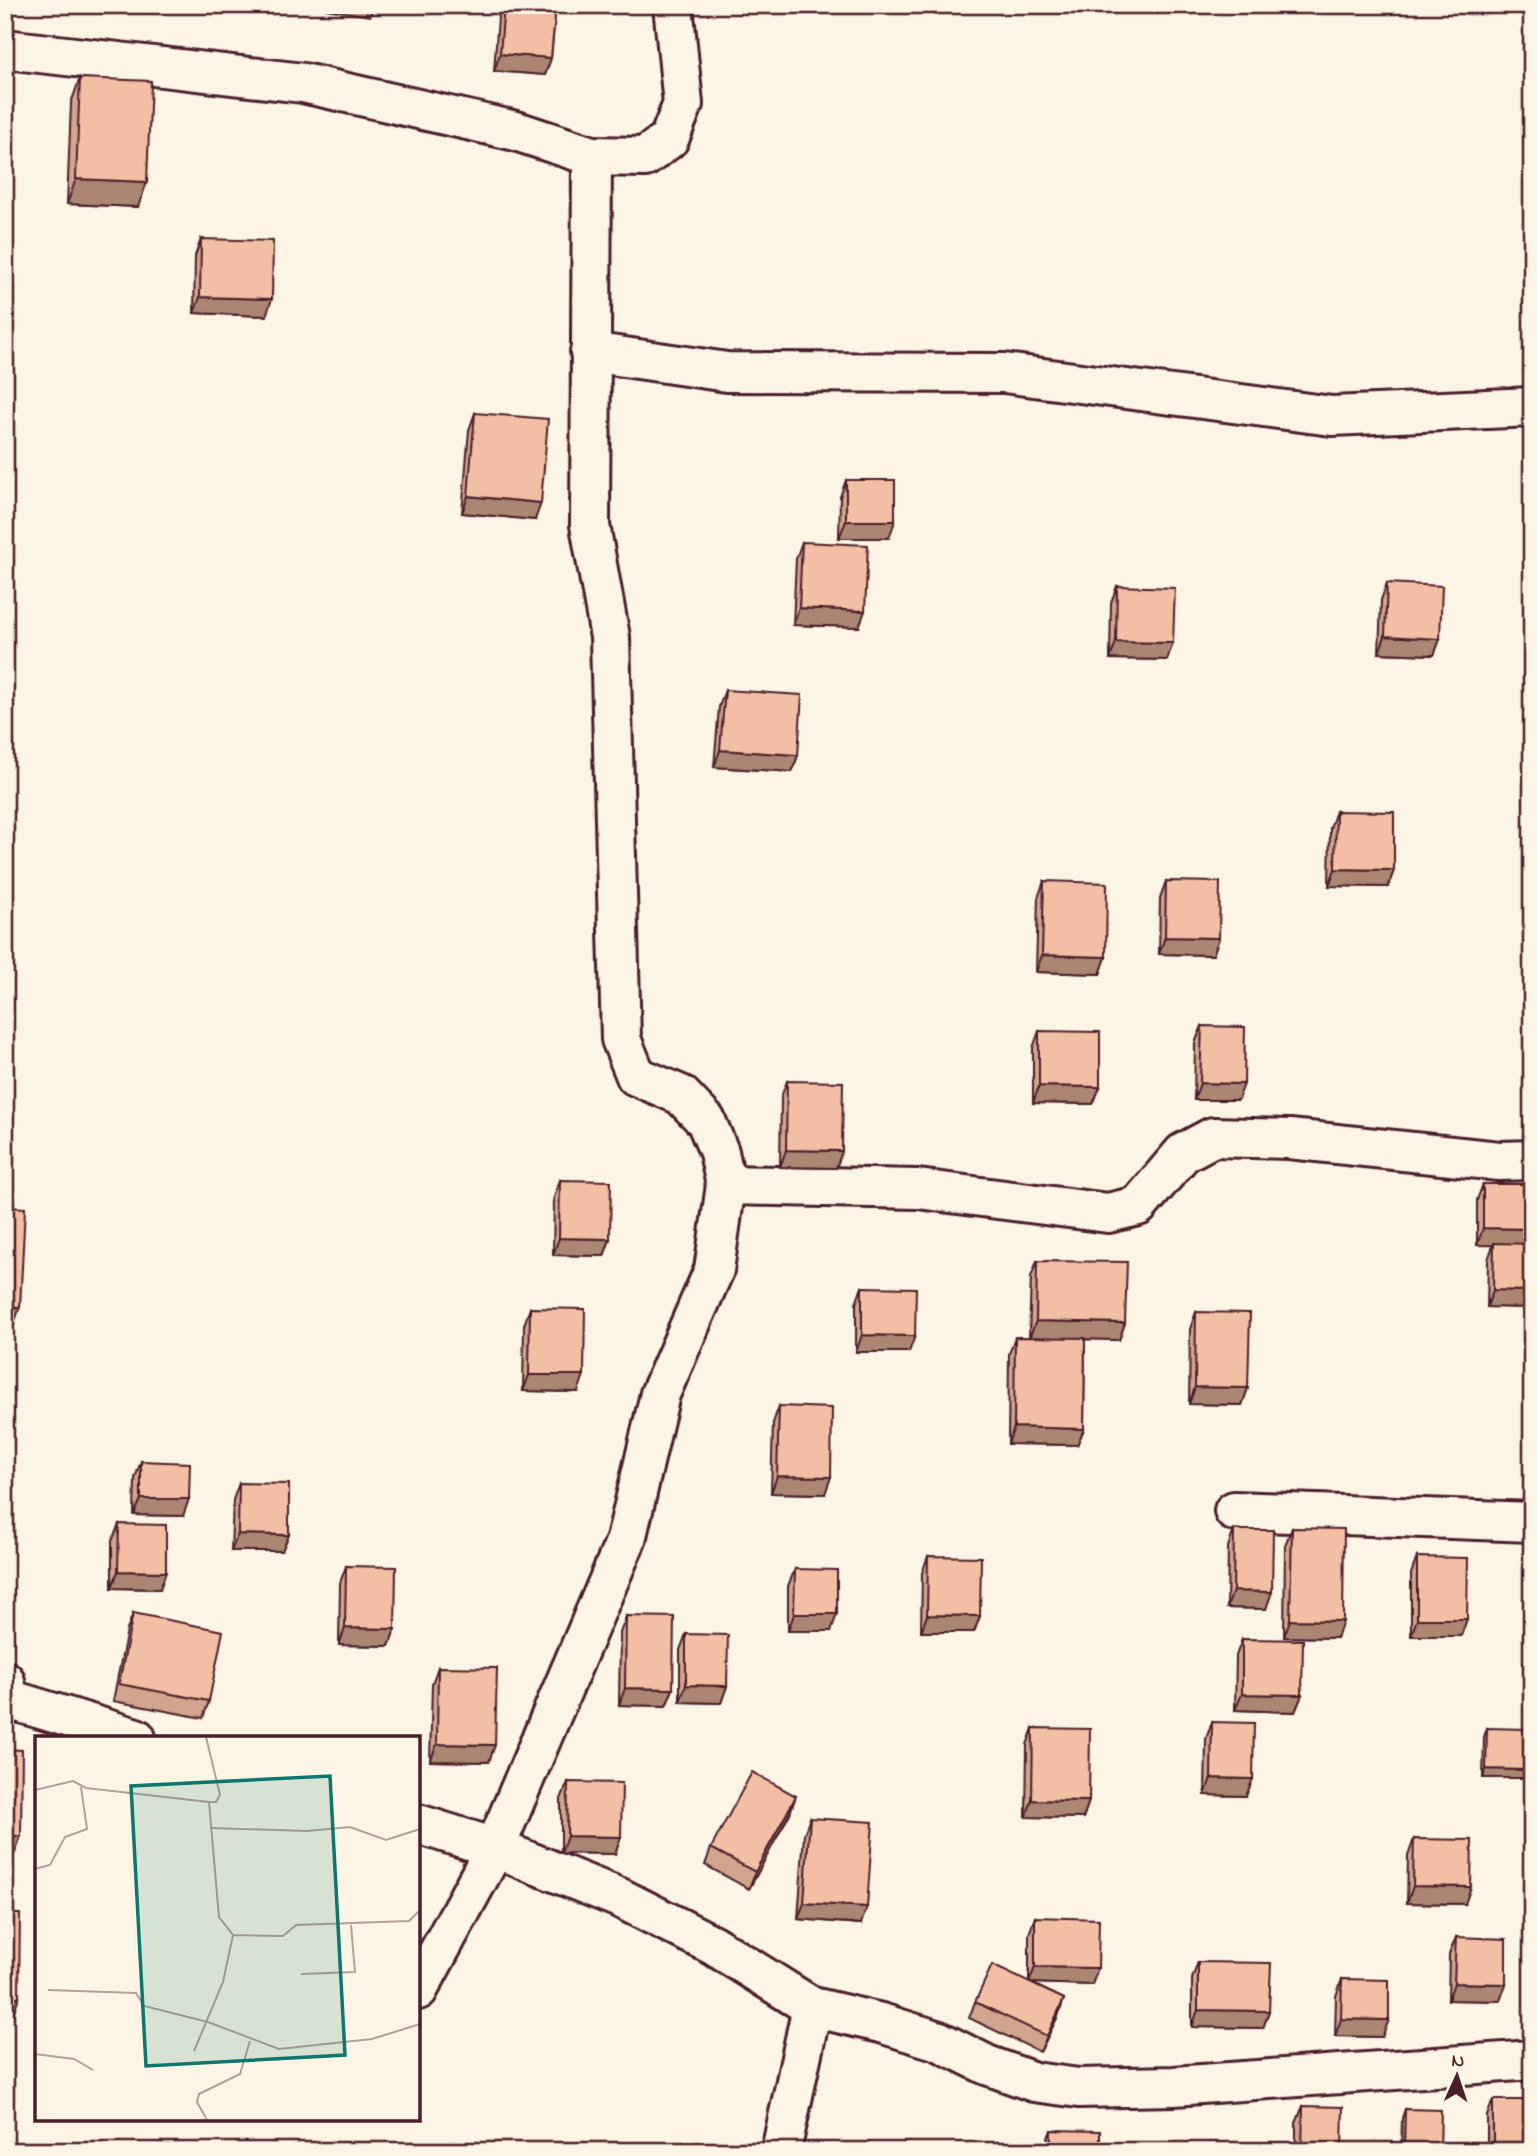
<svg xmlns="http://www.w3.org/2000/svg" width="1537" height="2156" font-family="'Indie Flower',sans-serif">
<style>
.lines{fill:none;stroke-linecap:round;stroke-linejoin:round}
.minor-casing{stroke:#4a1f2b;stroke-width:44}
.minor{stroke:#fcf5e5;stroke-width:38}
.wall{fill:#d1a48d;stroke:#4a1f2b;stroke-width:2}
.shaded-wall{fill:#aa8673;stroke:#4a1f2b;stroke-width:2}
.building{fill:#f3bfa4;stroke:#4a1f2b;stroke-width:2}
.inset-road{fill:none;stroke:#b59f9b;stroke-width:2}
.view{fill:#0f766e;fill-opacity:0.15;stroke:#0f766e;stroke-width:3.5}
.inset-edge{fill:none;stroke:#4a1f2b;stroke-width:3.5}
</style>
<rect width="100%" height="100%" fill="#fcf5e5"/>
<filter id="ink" filterUnits="userSpaceOnUse"><feTurbulence type="fractalNoise" baseFrequency=".0143" numOctaves="2"/><feDisplacementMap in="SourceGraphic" scale="14" xChannelSelector="R" yChannelSelector="G"/><feConvolveMatrix kernelMatrix="1 2 1 2 8 2 1 2 1" color-interpolation-filters="sRGB"/></filter>
<g filter="url(#ink)">
<g class="lines">
<defs>
<g id="minor">
<polyline points="5,49 303,83 516,131 592,156"/>
<polyline points="590,352 727,372 1004,373 1332,416 1532,407"/>
<polyline points="726,1185 918,1189 1108,1213 1138,1206 1183,1153 1213,1137 1289,1139 1499,1161 1532,1160"/>
<polyline points="1234,1511 1532,1522"/>
<polyline points="5,1681 8,1699 136,1738"/>
<polyline points="418,1824 495,1848 620,1898 713,1945 812,2007 881,2023 939,2041 987,2065 1034,2082 1079,2088 1174,2086 1532,2060"/>
<polyline points="418,1990 495,1848 626,1540 660,1394 714,1270 726,1185 719,1152 706,1121 681,1095 636,1076 621,1039 610,637 590,525 592,156 645,157 669,139 683,104 673,5"/>
<polyline points="781,2151 812,2007"/>
</g>
</defs>
<use href="#minor" class="minor-casing"/>
<use href="#minor" class="minor"/>
</g>
<g class="wall">
<polygon points="325,5 374,5 370,16 325,9"/>
<polygon points="502,5 556,5 551,58 545,75 494,71 498,17"/>
<polygon points="80,78 138,207 67,204 71,103"/>
<polygon points="201,239 266,316 194,313 195,256"/>
<polygon points="475,413 535,520 462,513 469,430"/>
<polygon points="846,480 889,538 839,538 840,497"/>
<polygon points="802,542 859,627 793,625 796,559"/>
<polygon points="1387,583 1440,639 1434,655 1379,653 1381,600"/>
<polygon points="1117,586 1167,660 1110,659 1111,603"/>
<polygon points="725,690 798,755 792,772 714,767 719,707"/>
<polygon points="1336,811 1394,870 1388,887 1329,886 1330,828"/>
<polygon points="1044,881 1106,957 1100,974 1036,972 1038,898"/>
<polygon points="1166,881 1219,938 1213,955 1159,954 1160,898"/>
<polygon points="1202,1026 1238,1100 1194,1100 1195,1043"/>
<polygon points="1039,1031 1100,1087 1093,1104 1033,1103 1033,1048"/>
<polygon points="787,1081 842,1151 836,1168 780,1167 781,1097"/>
<polygon points="560,1180 610,1239 604,1256 553,1255 554,1197"/>
<polygon points="1483,1184 1532,1184 1532,1308 1487,1307 1488,1260 1493,1245 1477,1245 1477,1200"/>
<polygon points="1037,1261 1125,1323 1119,1340 1085,1339 1084,1429 1077,1445 1008,1444 1009,1354 1015,1337 1029,1337 1031,1277"/>
<polygon points="862,1287 909,1352 856,1352 856,1304"/>
<polygon points="530,1308 578,1392 523,1391 524,1325"/>
<polygon points="1196,1312 1248,1388 1242,1405 1189,1404 1190,1329"/>
<polygon points="779,1406 825,1494 771,1493 773,1423"/>
<polygon points="141,1461 183,1516 134,1515 135,1478"/>
<polygon points="239,1483 282,1551 231,1551 233,1500"/>
<polygon points="119,1524 160,1589 112,1588 112,1541"/>
<polygon points="1292,1528 1343,1621 1337,1638 1284,1637 1285,1545"/>
<polygon points="1234,1530 1266,1609 1227,1608 1228,1547"/>
<polygon points="928,1556 980,1616 974,1632 921,1632 922,1573"/>
<polygon points="1417,1557 1461,1636 1411,1636 1411,1574"/>
<polygon points="346,1566 395,1629 389,1646 339,1645 340,1583"/>
<polygon points="795,1569 831,1631 788,1631 788,1586"/>
<polygon points="133,1613 209,1701 203,1718 113,1701 127,1630"/>
<polygon points="626,1616 673,1689 666,1706 619,1705 620,1633"/>
<polygon points="686,1634 727,1686 721,1703 680,1702 680,1650"/>
<polygon points="1242,1639 1302,1695 1295,1712 1235,1710 1236,1656"/>
<polygon points="438,1667 489,1762 430,1761 432,1684"/>
<polygon points="1212,1722 1246,1796 1205,1795 1206,1739"/>
<polygon points="1033,1728 1089,1801 1083,1818 1026,1817 1027,1745"/>
<polygon points="1487,1728 1523,1778 1483,1778 1484,1737"/>
<polygon points="568,1782 621,1837 615,1854 561,1853 561,1799"/>
<polygon points="790,1813 749,1889 705,1865 711,1848"/>
<polygon points="810,1818 861,1924 798,1919 804,1834"/>
<polygon points="1414,1839 1465,1904 1407,1903 1408,1856"/>
<polygon points="1035,1917 1092,1985 1031,1983 1064,1999 1058,2016 1040,2052 969,2018 975,2002 1029,1982 1029,1934"/>
<polygon points="1456,1937 1500,2001 1448,2000 1449,1954"/>
<polygon points="1198,1962 1269,2011 1263,2028 1192,2027 1192,1979"/>
<polygon points="1342,1979 1382,2037 1335,2036 1336,1996"/>
<polygon points="1493,2100 1532,2151 1487,2151 1487,2116"/>
<polygon points="1303,2106 1342,2151 1296,2151 1296,2123"/>
<polygon points="1405,2109 1440,2151 1401,2151 1402,2118"/>
<polygon points="1051,2130 1100,2151 1045,2151 1045,2146"/>
</g>
<g class="shaded-wall">
<polygon points="500,54 551,58 545,75 494,71"/>
<polygon points="76,179 147,182 138,207 67,204"/>
<polygon points="200,297 272,299 266,316 194,313"/>
<polygon points="468,496 541,503 535,520 462,513"/>
<polygon points="846,521 895,521 889,538 839,538"/>
<polygon points="799,608 865,611 859,627 793,625"/>
<polygon points="1385,636 1440,639 1434,655 1379,653"/>
<polygon points="1116,642 1173,643 1167,660 1110,659"/>
<polygon points="720,750 798,755 792,772 714,767"/>
<polygon points="1335,869 1394,870 1388,887 1329,886"/>
<polygon points="1165,937 1219,938 1213,955 1159,954"/>
<polygon points="1042,955 1106,957 1100,974 1036,972"/>
<polygon points="1200,1083 1244,1084 1238,1100 1194,1100"/>
<polygon points="1039,1086 1100,1087 1093,1104 1033,1103"/>
<polygon points="786,1150 842,1151 836,1168 780,1167"/>
<polygon points="1483,1228 1532,1229 1532,1246 1477,1245"/>
<polygon points="559,1238 610,1239 604,1256 553,1255"/>
<polygon points="1493,1290 1532,1291 1532,1308 1487,1307"/>
<polygon points="5,1306 20,1307 11,1332 5,1331"/>
<polygon points="1036,1321 1125,1323 1119,1340 1029,1338"/>
<polygon points="862,1335 915,1336 909,1352 856,1352"/>
<polygon points="529,1375 584,1375 578,1392 523,1391"/>
<polygon points="1195,1387 1248,1388 1242,1405 1189,1404"/>
<polygon points="1014,1427 1084,1429 1077,1445 1008,1444"/>
<polygon points="777,1476 831,1477 825,1494 771,1493"/>
<polygon points="141,1499 189,1499 183,1516 134,1515"/>
<polygon points="238,1534 289,1535 282,1551 231,1551"/>
<polygon points="118,1571 166,1572 160,1589 112,1588"/>
<polygon points="1233,1591 1272,1592 1266,1609 1227,1608"/>
<polygon points="794,1614 837,1614 831,1631 788,1631"/>
<polygon points="927,1615 980,1616 974,1632 921,1632"/>
<polygon points="1417,1619 1467,1619 1461,1636 1411,1636"/>
<polygon points="1290,1620 1343,1621 1337,1638 1284,1637"/>
<polygon points="345,1628 395,1629 389,1646 339,1645"/>
<polygon points="686,1685 727,1686 721,1703 680,1702"/>
<polygon points="625,1688 673,1689 666,1706 619,1705"/>
<polygon points="1242,1694 1302,1695 1295,1712 1235,1710"/>
<polygon points="437,1744 495,1745 489,1762 430,1761"/>
<polygon points="1486,1769 1526,1770 1523,1778 1483,1778"/>
<polygon points="1211,1778 1253,1779 1246,1796 1205,1795"/>
<polygon points="796,1796 790,1813 749,1889 755,1872"/>
<polygon points="1032,1800 1089,1801 1083,1818 1026,1817"/>
<polygon points="5,1836 21,1836 15,1853 5,1853"/>
<polygon points="567,1836 621,1837 615,1854 561,1853"/>
<polygon points="1413,1886 1471,1887 1465,1904 1407,1903"/>
<polygon points="804,1903 867,1907 861,1924 798,1919"/>
<polygon points="1035,1967 1098,1968 1092,1985 1029,1983"/>
<polygon points="1454,1983 1506,1984 1500,2001 1448,2000"/>
<polygon points="5,1997 19,1997 10,2022 5,2022"/>
<polygon points="1064,1999 1058,2016 1040,2052 1047,2036"/>
<polygon points="1198,2010 1269,2011 1263,2028 1192,2027"/>
<polygon points="1341,2019 1389,2020 1382,2037 1335,2036"/>
</g>
<g class="building">
<polygon points="357,5 374,5 373,8"/>
<polygon points="504,5 556,5 551,58 500,54"/>
<polygon points="80,78 151,81 147,182 76,179"/>
<polygon points="201,239 273,241 272,299 200,297"/>
<polygon points="475,413 548,419 541,503 468,496"/>
<rect x="846" y="480" width="49" height="41"/>
<polygon points="802,542 868,545 865,611 799,608"/>
<polygon points="1387,583 1442,586 1440,639 1385,636"/>
<polygon points="1117,586 1175,588 1173,643 1116,642"/>
<polygon points="725,690 802,695 798,755 720,750"/>
<polygon points="1336,811 1394,812 1394,870 1335,869"/>
<polygon points="1044,881 1107,883 1106,957 1042,955"/>
<polygon points="1166,881 1220,882 1219,938 1165,937"/>
<polygon points="1202,1026 1245,1027 1244,1084 1200,1083"/>
<polygon points="1039,1031 1100,1032 1100,1087 1039,1086"/>
<polygon points="787,1081 843,1082 842,1151 786,1150"/>
<polygon points="560,1180 611,1181 610,1239 559,1238"/>
<polygon points="1483,1184 1532,1184 1532,1229 1483,1228"/>
<polygon points="5,1207 25,1208 20,1307 5,1306"/>
<polygon points="1494,1243 1532,1244 1532,1291 1493,1290"/>
<polygon points="1037,1261 1127,1262 1125,1323 1036,1321"/>
<polygon points="862,1287 916,1288 915,1336 862,1335"/>
<polygon points="530,1308 585,1309 584,1375 529,1375"/>
<polygon points="1196,1312 1250,1313 1248,1388 1195,1387"/>
<polygon points="1015,1337 1085,1338 1084,1429 1014,1427"/>
<polygon points="779,1406 832,1408 831,1477 777,1476"/>
<polygon points="141,1461 190,1463 189,1499 141,1499"/>
<polygon points="239,1483 289,1484 289,1535 238,1534"/>
<polygon points="119,1524 166,1525 166,1572 118,1571"/>
<polygon points="1292,1528 1344,1529 1343,1621 1290,1620"/>
<polygon points="1234,1530 1273,1530 1272,1592 1233,1591"/>
<polygon points="928,1556 981,1557 980,1616 927,1615"/>
<polygon points="1417,1557 1468,1558 1467,1619 1417,1619"/>
<polygon points="346,1566 396,1567 395,1629 345,1628"/>
<polygon points="795,1569 837,1570 837,1614 794,1614"/>
<polygon points="133,1613 223,1631 209,1701 119,1684"/>
<polygon points="626,1616 674,1617 673,1689 625,1688"/>
<polygon points="686,1634 728,1635 727,1686 686,1685"/>
<polygon points="1242,1639 1303,1640 1302,1695 1242,1694"/>
<polygon points="438,1667 497,1668 495,1745 437,1744"/>
<polygon points="1212,1722 1254,1723 1253,1779 1211,1778"/>
<polygon points="1033,1728 1090,1729 1089,1801 1032,1800"/>
<polygon points="1487,1728 1527,1729 1526,1770 1486,1769"/>
<polygon points="5,1749 22,1750 21,1836 5,1836"/>
<polygon points="752,1772 796,1796 755,1872 711,1848"/>
<polygon points="568,1782 622,1783 621,1837 567,1836"/>
<polygon points="810,1818 873,1822 867,1907 804,1903"/>
<polygon points="1414,1839 1472,1840 1471,1887 1413,1886"/>
<polygon points="5,1914 20,1914 19,1997 5,1997"/>
<polygon points="1035,1917 1099,1919 1098,1968 1035,1967"/>
<polygon points="1456,1937 1506,1939 1506,1984 1454,1983"/>
<polygon points="1198,1962 1271,1963 1269,2011 1198,2010"/>
<polygon points="992,1965 1064,1999 1047,2036 975,2002"/>
<polygon points="1342,1979 1389,1980 1389,2020 1341,2019"/>
<rect x="1493" y="2100" width="39" height="51"/>
<polygon points="1303,2106 1343,2107 1342,2151 1302,2151"/>
<polygon points="1405,2109 1441,2110 1440,2151 1404,2151"/>
<polygon points="1051,2130 1100,2131 1100,2151 1051,2151"/>
<polygon points="1206,2149 1251,2150 1251,2151 1206,2151"/>
</g>
</g>
<g transform="translate(35 1736)">
<rect width="385" height="385" fill="#fcf5e5"/>
<path class="inset-road" d="M0 54 38 45 51 52 174 66M175 92 272 95 315 91 351 104 385 93M0 133 15 129 30 101 52 93 46 51M198 199 248 200 261 189 374 185 385 174M266 238 320 236 316 189M13 254 101 257 109 270 173 286 244 313 337 303 385 288M159 315 188 246 198 199 184 181 174 66H181L185 59 171 1M0 318 39 323 58 334M172 384 162 366 164 358 205 338 215 305"/>
<path class="view" d="M295 40 310 319 111 330 96 50Z"/>
<rect width="385" height="385" class="inset-edge"/>
</g>
<rect width="1537" height="2156" fill="none" stroke="#fcf5e5" stroke-width="28"/>
<rect x="14" y="14" width="1509" height="2128" fill="none" stroke="#4a1f2b" stroke-width="2.5" filter="url(#ink)"/>
<g transform="translate(1457 2076) rotate(3)" stroke="#fcf5e5" stroke-width="5" paint-order="stroke">
<path d="M0-5L12 26L0 18L-12 26Z" fill="#4a1f2b"/>
<text y="-10" font-size="19" font-weight="bold" text-anchor="middle" fill="#4a1f2b">N</text>
</g>
</svg>
